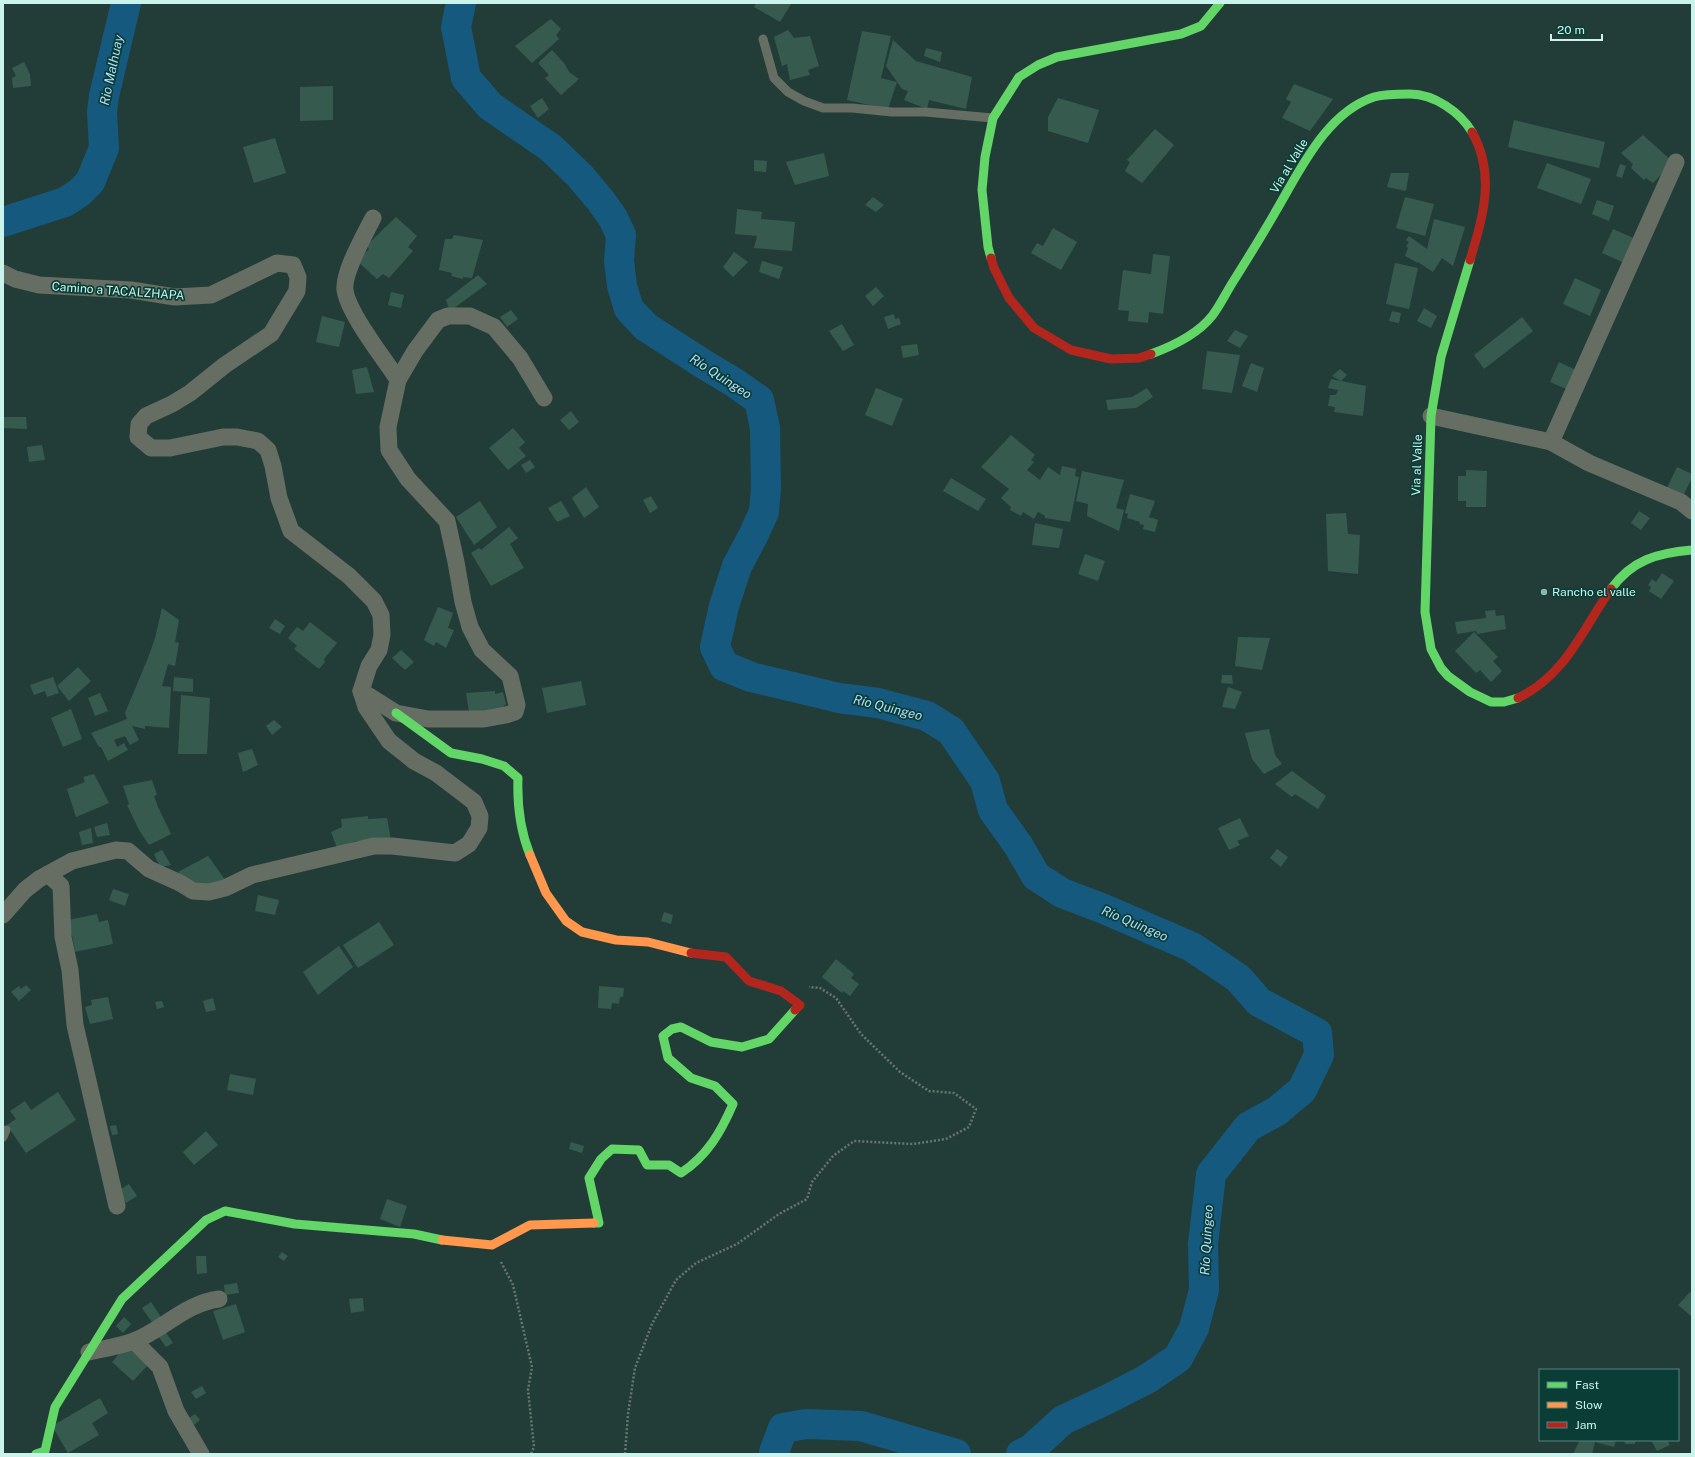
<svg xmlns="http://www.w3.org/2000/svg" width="1695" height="1457" font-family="'Public Sans',sans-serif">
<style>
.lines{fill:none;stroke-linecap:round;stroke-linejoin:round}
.river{stroke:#16597f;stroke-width:30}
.building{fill:#375a4f}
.path{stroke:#69756e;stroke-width:2.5;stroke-dasharray:2 2;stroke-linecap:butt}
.lane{stroke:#666d63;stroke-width:9}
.street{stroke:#666d63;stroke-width:17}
.fast{stroke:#63d668;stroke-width:9}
.slow{stroke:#ff974d;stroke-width:9}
.jam{stroke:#b3261e;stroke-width:9}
.poi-dot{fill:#8fb4ac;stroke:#093d36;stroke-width:1.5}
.labels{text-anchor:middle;stroke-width:3.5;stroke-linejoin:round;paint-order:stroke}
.street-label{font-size:12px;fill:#caf4eb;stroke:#093d36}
.poi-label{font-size:12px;fill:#caf4eb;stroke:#093d36;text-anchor:start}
.water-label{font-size:13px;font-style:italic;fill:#b3dbfa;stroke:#093d36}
</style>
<rect width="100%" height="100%" fill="#223d38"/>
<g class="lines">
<g class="river">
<polyline points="461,3 456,27 466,78 490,106 551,148 580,176 601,201 613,218 621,235 619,261 622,286 629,309 646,327 705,365 735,383 759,400 765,428 766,488 764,512 753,536 737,566 724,606 715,647 724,666 751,677 789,686 839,698 878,703 927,716 951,731 985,781 993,810 1018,845 1036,876 1062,893 1104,909 1192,947 1238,978 1259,1002 1317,1033 1319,1055 1302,1090 1277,1111 1248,1127 1211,1174 1203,1244 1204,1290 1194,1328 1178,1358 1147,1379 1108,1399 1063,1420 1030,1450 1021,1454"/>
<polyline points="3,222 65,202 79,193 90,182 104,148 102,112 104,96 126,3"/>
<polyline points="774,1454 774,1452 783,1428 806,1424 861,1426 956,1454"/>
</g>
</g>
<g class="building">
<polygon points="756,3 790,3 791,4 780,22 754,7"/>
<polygon points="551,19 561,29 556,35 559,39 532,63 515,46"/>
<polygon points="788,30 794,38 810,36 819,66 808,70 810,75 790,80 787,64 782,66 774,37"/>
<polygon points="862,31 891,36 881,78 897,82 888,109 847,100"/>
<polygon points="893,40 916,61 972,77 966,109 929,100 927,109 904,100 908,91 902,89 886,66"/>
<polygon points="926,48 942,52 940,62 924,56"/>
<polygon points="552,50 564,63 569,72 579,79 561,95 545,78 549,75 538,63"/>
<polygon points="24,62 30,74 31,86 13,88 12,78 16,76 12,68"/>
<polygon points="1294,84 1333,99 1310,131 1282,118 1291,102 1286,99"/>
<polygon points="333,86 333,120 300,121 300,87"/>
<polygon points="542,98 549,109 538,118 530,106"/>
<polygon points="1058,98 1099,110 1088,143 1048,131 1048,117"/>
<polygon points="1514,120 1605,142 1599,168 1508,147"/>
<polygon points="1155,129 1174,145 1142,183 1125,171 1130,162 1127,160"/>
<polygon points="1643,135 1673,162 1653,183 1646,178 1644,180 1631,168 1633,164 1621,153"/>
<polygon points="275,138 286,173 254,183 243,147"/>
<polygon points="824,153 829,176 795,185 786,162"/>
<polygon points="754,160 767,161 766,172 754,171"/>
<polygon points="1547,163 1591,179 1581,204 1537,188"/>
<polygon points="1620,164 1626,166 1622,178 1616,176"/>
<polygon points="1391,173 1409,173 1406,191 1387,187"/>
<polygon points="873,197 884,205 876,212 865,205"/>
<polygon points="1405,197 1434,204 1425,236 1396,228"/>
<polygon points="1597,200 1614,206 1609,221 1592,214"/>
<polygon points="737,209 762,212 761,219 795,222 792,251 754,248 757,236 735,234"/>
<polygon points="396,217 417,236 408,247 413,251 389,278 383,274 377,279 357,261 369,249 366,246"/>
<polygon points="1434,219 1465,227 1453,266 1442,258 1433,272 1418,262 1418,263 1405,256 1408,248 1406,246 1409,242 1406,240 1409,236 1427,249"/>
<polygon points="1053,228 1077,242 1061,270 1031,253 1037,243 1043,246"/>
<polygon points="1613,229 1638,240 1627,264 1602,253"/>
<polygon points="454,235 483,240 472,278 463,277 463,279 451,276 452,273 439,270 445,239 452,239"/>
<polygon points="734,252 748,262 733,277 723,267"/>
<polygon points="1153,254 1170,256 1163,314 1149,312 1148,323 1128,321 1129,311 1118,310 1123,270 1151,274"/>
<polygon points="762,261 783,267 779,279 759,272"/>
<polygon points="1395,263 1418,268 1409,309 1386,304"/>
<polygon points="478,275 487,284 450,311 446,300"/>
<polygon points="1575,278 1601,290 1590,316 1563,304"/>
<polygon points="876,287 884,296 873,306 865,296"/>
<polygon points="391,292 404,295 401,308 388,305"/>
<polygon points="1424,308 1437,316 1431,328 1417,321"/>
<polygon points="511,310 518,319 507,327 500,317"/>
<polygon points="1392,311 1401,313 1399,323 1389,321"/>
<polygon points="894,314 895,319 899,318 901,324 888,329 884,317"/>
<polygon points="322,316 345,322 339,347 316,342"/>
<polygon points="1522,317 1533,331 1484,369 1474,355"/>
<polygon points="842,324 854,345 843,351 829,331"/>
<polygon points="1235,330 1248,336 1240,348 1227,341"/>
<polygon points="917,344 919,355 903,358 901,346"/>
<polygon points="1207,351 1240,355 1232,393 1202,389"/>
<polygon points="1559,362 1580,372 1571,391 1550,382"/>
<polygon points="1251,363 1264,368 1257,392 1242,386"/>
<polygon points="367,367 374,392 356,394 352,370"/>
<polygon points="1340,369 1347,375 1341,381 1332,376"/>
<polygon points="1331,379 1366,386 1363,416 1334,412 1335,407 1328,406 1330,395 1336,395 1338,390 1328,388"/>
<polygon points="876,388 903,399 892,426 865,415"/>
<polygon points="1147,388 1153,397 1136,408 1108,410 1106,400 1132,397"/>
<polygon points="571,411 579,422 569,430 560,420"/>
<polygon points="3,417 26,417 27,429 3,428"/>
<polygon points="513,428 525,442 519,448 526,456 508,470 489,448"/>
<polygon points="1011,435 1035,455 1031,460 1034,462 1027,470 1040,480 1048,467 1060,475 1062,466 1076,469 1075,476 1079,477 1070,522 1045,518 1045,516 1038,512 1034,519 1023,512 1021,516 1010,510 1011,507 1001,498 1009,489 981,467"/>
<polygon points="42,445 45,460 29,462 27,447"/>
<polygon points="530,460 535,467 526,473 521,465"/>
<polygon points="1677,467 1692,474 1692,478 1681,500 1665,492"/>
<polygon points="1466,470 1487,471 1486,507 1466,507 1466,501 1458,501 1458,476 1466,476"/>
<polygon points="1082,471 1124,480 1116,508 1124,510 1119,531 1087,516 1088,504 1076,501"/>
<polygon points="951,478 986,499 978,511 943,491"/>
<polygon points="586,487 599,507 584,518 572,498"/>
<polygon points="1130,494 1155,501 1149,517 1158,520 1155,532 1143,529 1144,525 1139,524 1140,522 1127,518 1128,514 1125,513"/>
<polygon points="651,496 658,508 650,513 643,500"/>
<polygon points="480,501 497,527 474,545 456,517"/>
<polygon points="561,501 570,516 557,522 548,508"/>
<polygon points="1639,511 1650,518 1641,530 1631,523"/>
<polygon points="1346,513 1348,534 1360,535 1358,574 1328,571 1326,514"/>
<polygon points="1035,523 1063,529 1059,548 1032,545"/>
<polygon points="509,527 518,538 510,544 524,568 491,586 471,553 479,548 481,550"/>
<polygon points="1085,554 1105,561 1098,581 1078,574"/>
<polygon points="1662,573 1674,581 1661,599 1649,591 1651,587 1648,585 1652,579 1656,582"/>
<polygon points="438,607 453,613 448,628 454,630 446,648 436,642 434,646 424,640"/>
<polygon points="162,608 179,620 175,642 179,643 175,666 168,664 162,686 171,687 169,728 145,726 145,729 132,726 139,740 130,745 125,736 114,740 117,747 124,743 128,750 108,761 101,747 99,747 91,733 127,719 125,713 148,658 155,638"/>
<polygon points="1495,610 1496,616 1504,615 1506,629 1477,634 1476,631 1457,634 1455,622 1486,618 1485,611"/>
<polygon points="275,619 285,626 280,634 269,628"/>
<polygon points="310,622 337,643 324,659 325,662 319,669 294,649 297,646 288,638 297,627 303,631"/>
<polygon points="1474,632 1498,657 1493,661 1502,671 1491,682 1480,670 1476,673 1455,651"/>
<polygon points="1238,637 1270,638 1262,670 1235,666"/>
<polygon points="401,650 414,662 405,670 392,658"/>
<polygon points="78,667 91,681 69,701 57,686"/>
<polygon points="1222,675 1232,675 1233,684 1221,683"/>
<polygon points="53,677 59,693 47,697 45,691 34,695 30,685"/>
<polygon points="174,677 193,679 193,692 173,691"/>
<polygon points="581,681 586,705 547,713 542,688"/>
<polygon points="1228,687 1242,692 1235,709 1222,707"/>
<polygon points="495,691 495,694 503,692 506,704 503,708 498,710 469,712 466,693"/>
<polygon points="100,693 108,711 95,716 88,698"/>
<polygon points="181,695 210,698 207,754 178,754"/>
<polygon points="71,709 82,739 63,747 51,718"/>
<polygon points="274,720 282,727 272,735 266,726"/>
<polygon points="1269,729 1275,755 1282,764 1264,774 1252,759 1245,733"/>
<polygon points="252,749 258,765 243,772 238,753"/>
<polygon points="1292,771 1326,796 1318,809 1295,794 1292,797 1275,784"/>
<polygon points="94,774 109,803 76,817 67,789 85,782 83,777"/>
<polygon points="152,780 157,795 154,796 158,807 171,834 149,845 139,830 127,805 129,804 123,786"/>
<polygon points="368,816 368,819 387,818 391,840 356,841 337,848 331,832 342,827 341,819"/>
<polygon points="1240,818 1249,836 1237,841 1240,845 1229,850 1218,828"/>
<polygon points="107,823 110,835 97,837 94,827"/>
<polygon points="91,828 93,843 82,845 79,832"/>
<polygon points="1277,849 1288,857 1281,867 1270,858"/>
<polygon points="162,850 171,865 160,867 154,854"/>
<polygon points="208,856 226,881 191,888 178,872"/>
<polygon points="113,889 129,894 125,906 109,900"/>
<polygon points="258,895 279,900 275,915 255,911"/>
<polygon points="664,912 673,915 671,924 661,921"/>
<polygon points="97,914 99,922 108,920 113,944 75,952 72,935 67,936 64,921"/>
<polygon points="379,922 394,945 358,968 343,945"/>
<polygon points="339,946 353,967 318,995 303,972"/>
<polygon points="836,959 854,974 851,978 859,984 850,996 843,991 842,993 822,977"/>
<polygon points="26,985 31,990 19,1001 11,992 19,986 21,989"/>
<polygon points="599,986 624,988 623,997 620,997 619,1004 612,1003 611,1009 598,1008"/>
<polygon points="108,997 113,1019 90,1024 85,1007 92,1005 91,1000"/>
<polygon points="213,998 216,1010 206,1012 203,1001"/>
<polygon points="162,1001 164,1007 157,1009 155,1002"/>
<polygon points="230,1074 256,1079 253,1095 227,1090"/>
<polygon points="58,1092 76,1120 26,1153 7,1125 16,1119 10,1111 25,1101 31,1110"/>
<polygon points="116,1125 118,1134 112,1135 110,1126"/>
<polygon points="206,1131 218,1145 194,1165 183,1152"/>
<polygon points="571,1142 584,1146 582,1153 569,1149"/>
<polygon points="129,1184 137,1196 126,1203 118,1191"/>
<polygon points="387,1199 407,1206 400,1227 380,1219"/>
<polygon points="282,1252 288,1256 284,1261 278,1257"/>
<polygon points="196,1256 206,1256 207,1273 197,1274"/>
<polygon points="237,1283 239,1293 225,1295 224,1285"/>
<polygon points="1690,1292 1692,1294 1692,1314 1691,1316 1678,1305"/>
<polygon points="363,1298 364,1311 351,1313 349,1299"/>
<polygon points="151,1302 163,1320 154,1325 142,1308"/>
<polygon points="236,1304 245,1332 223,1340 213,1311"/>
<polygon points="124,1317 131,1324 123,1333 116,1326"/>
<polygon points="165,1331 173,1343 166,1347 158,1336"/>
<polygon points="126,1346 148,1365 133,1381 112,1362"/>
<polygon points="202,1386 206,1393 196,1399 191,1392"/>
<polygon points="100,1398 108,1413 92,1423 99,1435 68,1453 52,1426"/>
<polygon points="195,1414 200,1420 194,1425 189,1418"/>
<polygon points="1580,1440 1616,1440 1614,1447 1595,1442 1592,1454 1573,1454"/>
<polygon points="1624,1440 1635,1440 1635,1444 1625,1444"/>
<polygon points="1655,1440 1667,1440 1670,1445 1657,1451 1652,1442"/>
</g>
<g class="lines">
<g class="path">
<polyline points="501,1262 513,1285 532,1367 528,1390 534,1447 531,1454"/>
<polyline points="625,1454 628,1414 635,1368 652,1324 676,1280 696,1263 737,1244 779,1214 807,1199 812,1182 833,1156 854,1141 913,1144 946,1139 969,1127 976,1109 954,1093 929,1091 900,1072 861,1034 836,998 820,988 809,987"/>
</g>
<g class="lane">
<polyline points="763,39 774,78 788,92 804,101 823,108 852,108 892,112 925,112 993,118"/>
<polyline points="3,1137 6,1130"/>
</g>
<g class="street">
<polyline points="1676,162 1551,442 1589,463 1681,502 1692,511"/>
<polyline points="3,273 15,279 39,285 131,290 175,297 211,295 277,263 293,265 298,277 297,291 271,334 225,365 190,393 172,404 146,416 139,424 138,437 151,448 170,448 223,437 237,437 258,441 268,450 273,466 279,498 291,531 349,576 374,601 381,615 382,635 379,650 369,666 361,691 366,707 389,741 414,761 436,773 465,795 474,802 480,816 479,828 469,844 455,853 392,846 374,846 252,875 225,888 209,892 193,891 180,883 149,869 128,851 116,850 72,861 39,879 25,890 3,915"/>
<polyline points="398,380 415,351 438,320 448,316 470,316 494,327 520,358 544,398"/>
<polyline points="1431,416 1551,442"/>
<path d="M361 691 396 713 428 719H484L506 715 515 712 517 705 510 676 482 650 470 627 463 602 456 562 447 521 408 479 389 450 388 427 398 380C384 358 348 313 345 290 343 272 365 234 373 218"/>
<polyline points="48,874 61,886 63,937 70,970 75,1025 117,1206"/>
<polyline points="134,1341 160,1367 176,1411 201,1454"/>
<path d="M89 1352C103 1349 120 1346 134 1341 164 1329 186 1303 219 1299"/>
</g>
<g class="fast">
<polyline points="991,258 988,247 982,190 985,157 993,118 1019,77 1038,65 1057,57 1181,34 1201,26 1220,3"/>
<polyline points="1470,260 1441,357 1431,416 1425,612 1431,649 1441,668 1448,676 1470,692 1491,702 1504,702 1518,698"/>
<path d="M1151 354C1173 346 1197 335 1212 316 1219 307 1225 295 1231 285 1248 258 1264 232 1280 204 1302 166 1328 112 1374 97 1385 94 1398 94 1410 94 1434 94 1460 112 1472 132"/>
<path d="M1611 589C1632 560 1657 553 1692 550"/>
<path d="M396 713 451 753 482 759 504 766 518 778C517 805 520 830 530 855"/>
<path d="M594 1223H599L589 1178 601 1159 612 1149 639 1150 647 1165H669L681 1173C707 1156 721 1132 733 1104L715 1086 691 1078 668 1058 663 1036 672 1029 681 1027 711 1042 742 1047 769 1039 795 1010"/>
<polyline points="36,1454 45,1451 55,1407 122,1299 206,1220 225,1211 295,1224 414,1234 442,1240"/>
</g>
<g class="slow">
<polyline points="530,855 546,893 566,921 582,932 616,940 648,942 691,953"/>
<polyline points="442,1240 492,1245 530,1225 594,1223"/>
</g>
<g class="jam">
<polyline points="991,258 994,268 1009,298 1034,328 1071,350 1111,359 1139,358 1151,354"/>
<path d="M1470 260C1483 217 1496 174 1472 132"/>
<path d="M1518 698C1566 675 1582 630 1611 589"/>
<polyline points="691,953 726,957 749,981 781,991 800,1005 795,1010"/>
</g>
</g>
<circle class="poi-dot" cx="1544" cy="592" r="4"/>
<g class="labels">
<g class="street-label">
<text transform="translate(1289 166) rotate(-59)" y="4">Via al Valle</text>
<text transform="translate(118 291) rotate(4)" y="4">Camino a TACALZHAPA</text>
<text transform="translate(1417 465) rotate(-88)" y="4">Via al Valle</text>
</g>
<g class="poi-label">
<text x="1552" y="596">Rancho el valle</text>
</g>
<g class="water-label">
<text transform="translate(111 70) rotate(-78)" y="5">Rio Malhuay</text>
<text transform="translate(721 376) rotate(33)" y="5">Río Quingeo</text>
<text transform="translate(888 707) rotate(14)" y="5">Río Quingeo</text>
<text transform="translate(1135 923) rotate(23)" y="5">Río Quingeo</text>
<text transform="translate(1206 1240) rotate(-87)" y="5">Río Quingeo</text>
</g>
</g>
<rect width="1695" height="1457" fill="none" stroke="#caf4eb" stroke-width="8"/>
<rect x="1539" y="1369" width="140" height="72" fill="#093d36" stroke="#56867e"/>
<rect x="1547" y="1382" width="20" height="6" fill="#63d668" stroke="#56867e"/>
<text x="1575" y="1389" font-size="12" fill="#caf4eb">Fast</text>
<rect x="1547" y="1402" width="20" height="6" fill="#ff974d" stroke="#56867e"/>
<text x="1575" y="1409" font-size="12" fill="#caf4eb">Slow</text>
<rect x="1547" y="1422" width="20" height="6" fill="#b3261e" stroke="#56867e"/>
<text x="1575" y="1429" font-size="12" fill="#caf4eb">Jam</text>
<path d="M1551 34v6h51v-6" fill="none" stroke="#caf4eb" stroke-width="2"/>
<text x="1557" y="34" font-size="12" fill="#caf4eb" stroke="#093d36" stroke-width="3" paint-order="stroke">20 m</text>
</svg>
